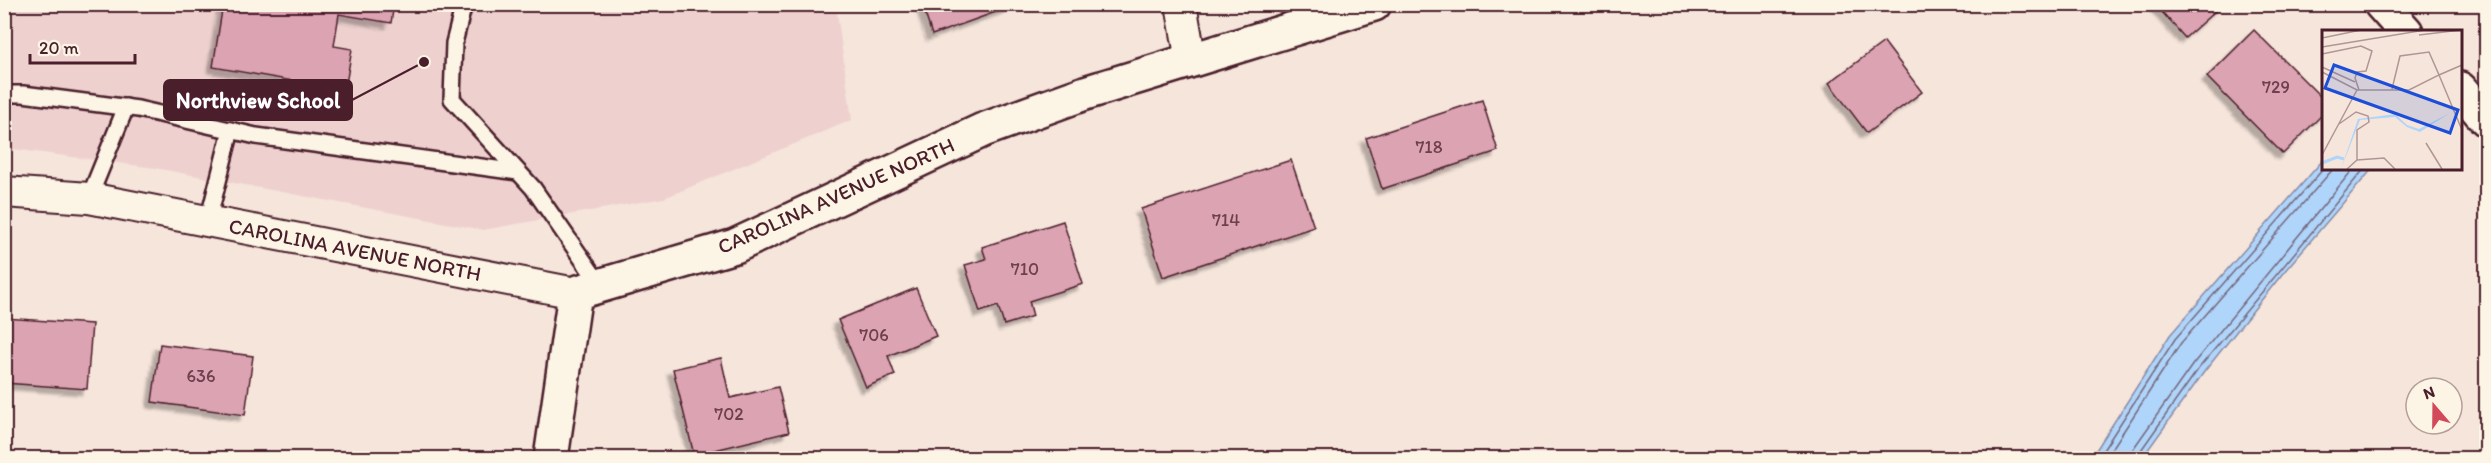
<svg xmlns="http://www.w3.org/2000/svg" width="2491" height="463" font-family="Itim,sans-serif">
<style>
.built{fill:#eed1cf}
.water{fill:#b0d5fa;stroke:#878ca7;stroke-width:1.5}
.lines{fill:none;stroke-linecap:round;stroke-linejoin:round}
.shore{stroke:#73687e;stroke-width:1.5}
.building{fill:#dca3b3;stroke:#4a1f2b;stroke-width:1.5;filter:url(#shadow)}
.lane-casing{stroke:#4a1f2b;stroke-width:20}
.street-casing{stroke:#4a1f2b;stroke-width:34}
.secondary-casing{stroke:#4a1f2b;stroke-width:38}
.lane{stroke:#fcf5e5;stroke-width:15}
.street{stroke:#fcf5e5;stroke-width:30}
.secondary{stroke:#fcf5e5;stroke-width:33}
.labels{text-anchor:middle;stroke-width:4.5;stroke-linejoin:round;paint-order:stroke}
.number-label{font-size:18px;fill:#6e404d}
.street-label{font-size:21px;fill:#4a1f2b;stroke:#fcf5e5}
.inset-river{fill:none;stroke:#b0d5fa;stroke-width:3}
.inset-road{fill:none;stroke:#b19695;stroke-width:1.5}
.view{fill:#1d4ed8;fill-opacity:0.15;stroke:#1d4ed8;stroke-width:3}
.inset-edge{fill:none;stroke:#4a1f2b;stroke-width:3}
.leader{fill:none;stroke:#4a1f2b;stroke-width:2}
.callout-dot{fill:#4a1f2b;stroke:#fcf5e5;stroke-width:2}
.callout{fill:#4a1f2b;stroke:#4a1f2b;stroke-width:2}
.callout-label{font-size:22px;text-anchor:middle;font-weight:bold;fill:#fff}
</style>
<defs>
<filter id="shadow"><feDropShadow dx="-5.5" dy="5.5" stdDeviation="1.5" flood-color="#0004"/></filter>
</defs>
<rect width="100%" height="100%" fill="#f6e5db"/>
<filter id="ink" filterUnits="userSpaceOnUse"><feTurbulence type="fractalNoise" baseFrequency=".0167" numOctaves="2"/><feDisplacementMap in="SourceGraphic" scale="12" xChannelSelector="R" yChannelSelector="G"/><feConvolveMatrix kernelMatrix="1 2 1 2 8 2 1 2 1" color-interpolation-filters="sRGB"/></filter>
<g filter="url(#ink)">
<polygon class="built" points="5,4 836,5 852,120 664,198 483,230 155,168 5,148"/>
<polygon class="water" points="2323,160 2323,168 2373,168 2283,273 2204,372 2142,458 2091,458 2170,335"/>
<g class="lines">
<g class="shore">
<polyline points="2098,458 2175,339 2324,168"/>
<polyline points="2106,458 2181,343 2334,168"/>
<polyline points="2130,458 2133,449 2193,364 2354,168"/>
<polyline points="2138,458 2139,453 2199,368 2365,168"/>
</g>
</g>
<g class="building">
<polygon points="223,4 394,4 391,23 339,14 334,46 352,49 345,90 213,67"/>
<polygon points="922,4 1018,4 932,35"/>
<polygon points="2155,4 2223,4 2185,38"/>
<polygon points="2254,30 2323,99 2323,114 2283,154 2207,77"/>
<polygon points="1884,42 1922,92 1867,133 1829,83"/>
<polygon points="1482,100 1498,151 1382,189 1366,138"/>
<polygon points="1291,160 1314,227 1163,277 1141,209"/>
<polygon points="1063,221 1083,284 1029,301 1033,316 1004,325 998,306 980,312 965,265 986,259 982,247"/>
<polygon points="916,288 936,336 888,356 895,375 866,387 838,320"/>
<polygon points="4,318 92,324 87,389 4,383"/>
<polygon points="160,344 253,356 245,415 152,402"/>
<polygon points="721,358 730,398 778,387 789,432 694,455 673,369"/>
</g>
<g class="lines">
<defs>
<g id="lane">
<polyline points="464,4 454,43 452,99 533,188 601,286"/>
<polyline points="4,94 23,94 138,109 256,136 518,172"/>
<polyline points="89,198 126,107"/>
<polyline points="208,221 231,130"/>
</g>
<g id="street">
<polyline points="1181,4 1191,61"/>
<polyline points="4,192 89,198 575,293"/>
</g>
<g id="secondary">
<polyline points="2381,4 2406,32"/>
<polyline points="2460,89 2486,119"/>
<polyline points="551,458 575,293 735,246 983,130 1085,93 1374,4"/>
</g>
</defs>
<use href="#lane" class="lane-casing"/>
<use href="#street" class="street-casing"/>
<use href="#secondary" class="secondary-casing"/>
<use href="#lane" class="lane"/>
<use href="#street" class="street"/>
<use href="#secondary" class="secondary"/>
</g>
</g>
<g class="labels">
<g class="number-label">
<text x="2276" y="93">729</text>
<text x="1429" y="153">718</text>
<text x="1226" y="226">714</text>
<text x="1025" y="275">710</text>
<text x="874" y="341">706</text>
<text x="201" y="382">636</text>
<text x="729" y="420">702</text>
</g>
<g class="street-label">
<text transform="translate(836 196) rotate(-24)" y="7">CAROLINA AVENUE NORTH</text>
<text transform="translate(355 250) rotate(11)" y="7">CAROLINA AVENUE NORTH</text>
</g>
</g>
<g transform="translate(2322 30)">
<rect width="140" height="140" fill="#f6e5db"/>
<path d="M128 83 98 102 85 97 73 87 38 90 19 139 36 89 73 84 85 95 97 99Z" fill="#b0d5fa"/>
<path class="inset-river" d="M0 133 15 127 22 129"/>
<path class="inset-road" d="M97 5 139 0M0 8 39 0M0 17 103 0M0 24 39 16 50 21 44 41 35 42 33 48 37 60M140 35 117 45 140 100M0 37 33 52M0 42 35 60H87L117 45 107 22 78 26 70 59M17 94 34 82 46 86 47 92 35 100V130M104 113 120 139M0 125 35 60M25 139 35 130 62 128 73 139"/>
<path class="view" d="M12 35 136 80 128 103 3 58Z"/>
<rect width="140" height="140" class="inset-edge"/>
</g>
<path class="leader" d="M424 62L352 100"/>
<circle class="callout-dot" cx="424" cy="62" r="6"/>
<rect class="callout" x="164" y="80" width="188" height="40" rx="6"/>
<g class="callout-label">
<text x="258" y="108">Northview School</text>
</g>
<rect width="2491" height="463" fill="none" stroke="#fcf5e5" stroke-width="24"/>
<rect x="12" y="12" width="2467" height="439" fill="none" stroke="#4a1f2b" stroke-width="2" filter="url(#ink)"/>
<g transform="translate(2434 406) rotate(340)"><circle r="28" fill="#fcf5e5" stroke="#b59f9b" stroke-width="1.5"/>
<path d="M0-4.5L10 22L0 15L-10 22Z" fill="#d1495b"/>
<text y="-9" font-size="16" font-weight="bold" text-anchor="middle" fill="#4a1f2b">N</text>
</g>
<path d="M30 54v9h105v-9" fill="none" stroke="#4a1f2b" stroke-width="3"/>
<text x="39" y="54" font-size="18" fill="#4a1f2b" stroke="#fcf5e5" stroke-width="4.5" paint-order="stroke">20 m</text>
</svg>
